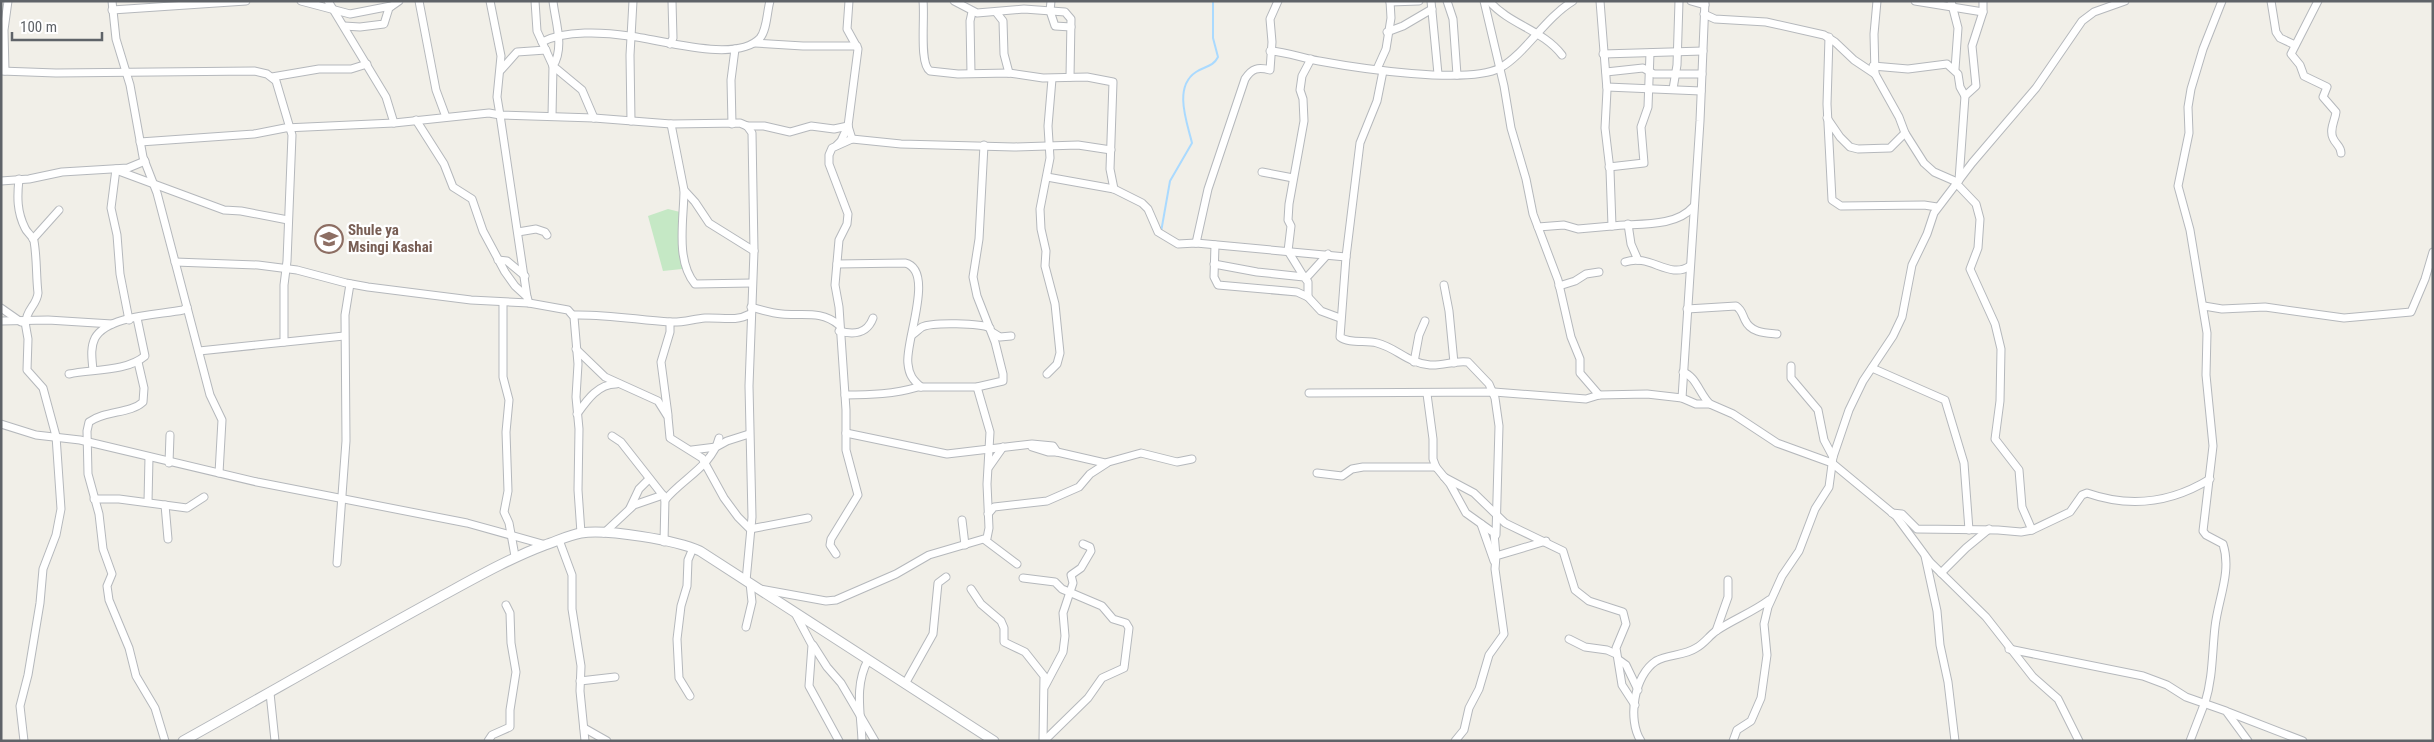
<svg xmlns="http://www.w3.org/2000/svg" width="2434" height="742" font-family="'Roboto Condensed',sans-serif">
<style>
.green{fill:#c5e8c5}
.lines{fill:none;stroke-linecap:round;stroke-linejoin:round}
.stream{stroke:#aadaff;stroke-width:2}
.minor-casing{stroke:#b5b8bc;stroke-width:9}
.tertiary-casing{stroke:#b5b8bc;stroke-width:11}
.minor{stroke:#fff;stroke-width:7}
.tertiary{stroke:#fff;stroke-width:9}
.labels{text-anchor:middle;stroke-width:4.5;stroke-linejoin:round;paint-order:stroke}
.education-label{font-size:15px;font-weight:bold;fill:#785e54;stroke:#fff;text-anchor:start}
</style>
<rect width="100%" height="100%" fill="#f1efe8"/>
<polygon class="green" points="668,209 680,212 682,269 663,271 648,216"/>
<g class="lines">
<path class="stream" d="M1161 232 1170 181 1192 143C1187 122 1173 87 1196 72 1205 66 1213 67 1218 57L1213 38V1"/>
<defs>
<g id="minor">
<polyline points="112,1 116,39 130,85 143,157 157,193 210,395 222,420 219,473"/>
<polyline points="301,1 350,14 391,6"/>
<polyline points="328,1 386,97 394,123"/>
<polyline points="419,1 436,90 446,117"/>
<polyline points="490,1 501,56 497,97 500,115 594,118 671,124 740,123 747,126 752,133 754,251 749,386 752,517 746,581"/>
<polyline points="535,1 537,31 553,66 552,116"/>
<path d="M553 1C555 21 565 47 553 66L582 90 594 118"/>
<path d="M923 1C925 18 919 64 930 71L958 74 1009 73 1043 78 1087 77 1113 82 1110 169 1114 189"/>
<polyline points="954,1 977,13 1024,9 1065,12 1071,19 1070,77"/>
<polyline points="1051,1 1050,11 1055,26 1071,27"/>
<polyline points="1431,1 1438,74"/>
<polyline points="1447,1 1453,19 1457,75"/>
<polyline points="1484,1 1504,86 1511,128 1526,179 1533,214 1558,280 1571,337 1580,359 1580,373 1599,395"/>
<path d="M1489 1C1510 25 1543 30 1562 55"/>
<path d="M1600 1 1607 90 1605 128 1610 170 1612 226C1636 223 1675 228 1693 207"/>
<polyline points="1691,1 1705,5"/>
<polyline points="1877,1 1874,34 1875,74 1899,117 1905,133 1924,163 1934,172 1957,182"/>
<polyline points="1915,1 1983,12"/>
<polyline points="1951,1 1958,28 1955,69"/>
<polyline points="2271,1 2276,32 2280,38 2295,45"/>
<path d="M2318 1 2291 54 2300 65 2304 76 2327 87 2323 97 2336 112C2335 121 2329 129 2333 138 2336 145 2341 146 2341 153"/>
<polyline points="1390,2 1419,1"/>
<polyline points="112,10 246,1"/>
<polyline points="996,12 1003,21 1004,54 1009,73"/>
<polyline points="1704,14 1715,19 1766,22 1824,35 1835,42 1854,60 1875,74"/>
<polyline points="344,26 360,27 384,24 389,8 399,1"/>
<polyline points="1387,32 1403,26 1432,9"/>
<polyline points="1829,37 1827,104 1832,200 1841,206 1924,205 1937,207"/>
<path d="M542 42C565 30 604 32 629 36 660 39 736 64 760 38 767 30 767 11 770 1"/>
<polyline points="755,43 803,46 857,46"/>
<polyline points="670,44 673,38 672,1"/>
<path d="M1270 51C1287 52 1302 58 1319 61 1357 68 1467 85 1500 68 1525 54 1545 18 1573 1"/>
<polyline points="1603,54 1703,51"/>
<polyline points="1311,59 1302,76 1300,90 1303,99 1304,121 1289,204 1288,220 1291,226 1288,251 1304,277 1308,276 1328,254"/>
<polyline points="1873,66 1908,69 1947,64 1958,74 1960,87 1965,96"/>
<polyline points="1377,69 1386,49 1391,18 1390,1"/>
<polyline points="501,70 517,52 546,50"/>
<polyline points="1,71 56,73 254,71 267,74 276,81 292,135 287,261 284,285 284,342"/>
<polyline points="5,71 4,30 8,1"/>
<path d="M1383 71 1377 101 1360 143 1346 257 1340 337C1349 344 1366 340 1377 343 1397 348 1407 363 1430 365 1443 366 1455 360 1468 362L1489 384 1495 398 1499 426 1496 535"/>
<polyline points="1606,72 1643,68 1654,74 1702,74"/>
<polyline points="971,73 970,21 972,12"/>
<polyline points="272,77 319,69 351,69 367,64"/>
<polyline points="1607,87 1701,91"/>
<polyline points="1673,89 1677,65 1679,1"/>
<polyline points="1827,118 1840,137 1850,147 1858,149 1890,148 1905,133"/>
<polyline points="416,120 444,164 453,187 472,199 483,231 505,272 515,286 527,297 529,303 568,310 574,317 578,364 576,397 579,429 578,490 581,533"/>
<polyline points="631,121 630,55 633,1"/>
<polyline points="671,124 684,190 695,202 709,223 754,251"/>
<polyline points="732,124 731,80 735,49"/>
<polyline points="747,126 764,126 790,132 811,126 834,129 848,126"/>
<polyline points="852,139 901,144 1014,147 1078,145 1111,150"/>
<polyline points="140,142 254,134 285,128 394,123 489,113 500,115 527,297"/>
<polyline points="837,145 841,141 848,126"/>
<polyline points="1609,167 1644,163 1641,127 1648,107 1650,53"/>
<polyline points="116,169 111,208 117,235 120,274 129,320"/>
<polyline points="116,170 224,210 241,211 288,220"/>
<polyline points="1262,172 1293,178"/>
<polyline points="1047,177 1114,189 1142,203 1148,209 1158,232 1178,244 1196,243 1346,257"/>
<path d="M19 179C17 197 17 212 25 228 27 233 32 235 34 241 37 258 36 276 38 293 37 305 26 310 26 322"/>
<polyline points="1959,180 1965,96 1976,86 1972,46 1983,12 1983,1"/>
<polyline points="1,181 29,179 62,172 128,168 145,161"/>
<polyline points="1956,183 1976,204 1980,219 1978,248 1970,269 1995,324 2001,349 2000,401 1995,439 2019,470 2022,507 2032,530"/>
<path d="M684 190C684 219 675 260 695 284L752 283"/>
<polyline points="1628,224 1631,244 1638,260"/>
<polyline points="1538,227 1564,225 1578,229 1612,226"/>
<polyline points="518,232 536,229 545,232 547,235"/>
<polyline points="33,239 59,210"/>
<path d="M1196 243 1208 189 1245 79C1252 68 1258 67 1270 70L1272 42 1270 19 1278 1"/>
<polyline points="1215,245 1214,277 1218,285 1297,292 1308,297 1321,311 1340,318"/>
<polyline points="498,260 507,261 525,276"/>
<polyline points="175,262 258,265 297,270 346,283 368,287 471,300 529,303"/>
<path d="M1625 262C1650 253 1669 280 1690 266"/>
<path d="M837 264 905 263C936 270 904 344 908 364 909 375 913 380 921 387"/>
<polyline points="1214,264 1257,272 1304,277 1308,282 1308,297"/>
<polyline points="1444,285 1449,311 1454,363"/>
<polyline points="1559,286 1575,281 1586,274 1599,272"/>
<polyline points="503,303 503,377 509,400 506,432 508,491 504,512 509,523 515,556"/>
<polyline points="2204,306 2222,309 2265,307 2344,318 2411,312 2425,279 2433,252"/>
<path d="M751 307C761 310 772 313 782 314 803 316 821 310 839 325"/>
<polyline points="1,308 21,322"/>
<path d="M1687 309 1736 306C1742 310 1742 314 1745 320 1751 333 1765 333 1777 334"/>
<path d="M573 315C606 314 638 320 670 322 682 323 693 319 705 318 720 317 736 322 750 314"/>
<polyline points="1,321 48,320 112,324"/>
<path d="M839 331C854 335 867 334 873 318"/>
<polyline points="992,332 1000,337 1011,336"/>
<path d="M912 335C915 333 919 329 922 327 932 322 981 323 990 328"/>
<polyline points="576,349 605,377 658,401 668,417 670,438 702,458 724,498 738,517 750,529 808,518"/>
<polyline points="199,351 344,336"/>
<path d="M138 362 144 388 143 402C130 414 106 410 89 422L87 431 88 474 99 514 103 549 112 574 107 586 109 600 129 648 136 676 155 708 165 741"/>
<polyline points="1414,362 1419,335 1425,321"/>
<polyline points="1791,366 1791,378 1818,410 1824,440 1833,457"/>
<polyline points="1872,368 1945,400 1964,463 1969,530"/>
<path d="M93 370C92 359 90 348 95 338 108 315 159 315 183 310L187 307"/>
<path d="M1683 372C1696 376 1700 395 1710 404"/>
<path d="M69 374C92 369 126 372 145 356L137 318"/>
<polyline points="1047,374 1057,364 1060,353 1055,304 1045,266 1046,251 1041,229 1040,209 1050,158 1048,126 1052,79"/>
<polyline points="1309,393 1494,392 1586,399 1599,395 1647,394 1682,398 1696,404 1710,404 1733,414 1777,443 1832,463 1896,516 1930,562 1986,617 2033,677 2058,699 2079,741"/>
<polyline points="1427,394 1433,439 1433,459 1436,467 1450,484 1466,513 1494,533 1496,556"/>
<path d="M845 395C871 395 894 394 918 387H977L1003 381V374L995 342 977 296 973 277 979 239 984 145"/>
<polyline points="1682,398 1700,121 1705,1"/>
<path d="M577 414C587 400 598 384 616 384"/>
<polyline points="668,415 661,362 670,332 670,322"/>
<polyline points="1,424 36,435 80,440 257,482 467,523 546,545"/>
<polyline points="846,433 947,454 1032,444 1053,446 1057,452"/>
<polyline points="612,436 621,442 665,498 664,542"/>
<polyline points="1032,447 1048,452 1057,452 1105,463 1141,453 1177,462 1192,459"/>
<polyline points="692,450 716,447 727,441 749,434"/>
<polyline points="169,463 170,435"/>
<polyline points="989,467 1003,447"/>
<polyline points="1317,473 1342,476 1352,469 1363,467 1436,467"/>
<polyline points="1444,477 1474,493 1505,523 1563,551 1575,590 1589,601 1623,612 1626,624 1616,648 1622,685 1635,705"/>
<polyline points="94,499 119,499 187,508 204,497"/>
<path d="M665 500C682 479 712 466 719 438"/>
<polyline points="148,502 149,457"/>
<polyline points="165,505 168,539"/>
<polyline points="630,508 639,489 649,479"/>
<path d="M1892 513 1902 514 1917 529 1998 530 2021 532 2032 530 2070 512 2082 495 2087 493C2130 508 2171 503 2210 479"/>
<polyline points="988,514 994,507 1047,501 1079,487 1090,474 1107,463"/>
<polyline points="962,520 965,545"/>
<polyline points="1481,524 1494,561"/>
<polyline points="604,533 634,505 663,495"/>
<polyline points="559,540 572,575 572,609 581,666 580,691 585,741"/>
<polyline points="985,540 1017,564"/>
<polyline points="836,554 830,545 831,539 858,495 846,450 846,410 839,307 835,285 839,240 847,224 848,214 829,164 829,155 832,148 852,139 848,126 858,49 847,29 849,1"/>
<polyline points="1925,556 1937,611 1940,645 1948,682 1955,741"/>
<polyline points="337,563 346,441 345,315 350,284"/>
<polyline points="1941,573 1966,548 1989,529"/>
<polyline points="1023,578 1055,582 1062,589 1102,606 1113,619 1126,623 1129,628 1124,668 1102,678 1088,698 1044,741"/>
<polyline points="760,589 826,601 836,600 896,574 929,555 987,538 989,528 987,484 990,432 977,387"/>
<polyline points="971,589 981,604 1001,621 1004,628 1004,642 1025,652 1044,676 1043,741"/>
<polyline points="795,613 812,645 809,686 839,741"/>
<polyline points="746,627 752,602 750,583"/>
<polyline points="1716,631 1728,597 1728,580"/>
<polyline points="1569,639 1585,647 1607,650 1616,654"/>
<polyline points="813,645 827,667 841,683 875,741"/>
<polyline points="2009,649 2143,676 2167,685 2186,697 2226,711 2248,741"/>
<polyline points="1619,660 1626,665 1638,690"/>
<polyline points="580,681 615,677"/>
<polyline points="905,684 933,634 938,583 946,577"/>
<polyline points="1045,686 1063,652 1065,636 1063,613 1073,583 1071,575 1081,568 1091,551 1090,547 1083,544"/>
<polyline points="270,693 275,741"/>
<polyline points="690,696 679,678 677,639 681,606 687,586 688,560 693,548"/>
<path d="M2205 703C2213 677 2212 653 2215 627 2218 599 2232 572 2223 544L2206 535 2203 531 2213 446 2206 375 2207 333 2190 230 2178 186 2189 133 2188 107 2191 89 2203 49 2222 1"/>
<polyline points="2228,712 2303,741"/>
<polyline points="584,728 607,741"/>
<polyline points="24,741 20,706 28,675 40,603 43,569 56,535 61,509 56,436 43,388 27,370 28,339 25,322"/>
<polyline points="488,741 492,735 510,727 510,710 516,672 511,643 510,613 506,605"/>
<path d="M862 741C861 713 854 686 868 660"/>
<polyline points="1455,741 1464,730 1469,708 1479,689 1489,655 1504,634 1495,569 1496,556 1546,541"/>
<path d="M1641 741C1627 720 1634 675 1656 661 1668 654 1684 656 1696 648 1704 644 1709 636 1716 631 1734 619 1753 612 1769 600"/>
<polyline points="1733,741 1737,730 1751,721 1761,698 1767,655 1764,624 1768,607 1782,576 1799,551 1815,509 1829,487 1833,457 1849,410 1863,381 1893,336 1902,317 1912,265 1927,234 1934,213 1972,163 2036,88 2082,21 2094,12 2125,1"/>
<polyline points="2190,741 2205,702"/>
</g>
<path id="tertiary" d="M183 741C269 693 354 644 440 597 475 578 508 559 545 545 557 541 569 535 581 533 607 529 676 540 700 551L994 741"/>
</defs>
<use href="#minor" class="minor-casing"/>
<use href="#tertiary" class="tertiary-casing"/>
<use href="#minor" class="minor"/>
<use href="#tertiary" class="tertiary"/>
</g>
<defs>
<symbol id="school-ring" viewBox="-11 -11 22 22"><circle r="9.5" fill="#fff" stroke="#8d6e63" stroke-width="1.5"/><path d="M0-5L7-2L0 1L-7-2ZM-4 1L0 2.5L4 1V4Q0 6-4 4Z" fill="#8d6e63"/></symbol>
</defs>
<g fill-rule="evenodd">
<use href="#school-ring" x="313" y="223" width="32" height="32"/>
</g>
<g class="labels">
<g class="education-label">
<text x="348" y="235">Shule ya<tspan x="348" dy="17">Msingi Kashai</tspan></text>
</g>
</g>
<rect width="2434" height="742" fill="none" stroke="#5f6368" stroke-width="5"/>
<path d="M12 32v8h90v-8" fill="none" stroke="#5f6368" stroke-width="2.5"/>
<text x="20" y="32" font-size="15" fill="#5f6368" stroke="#ffffff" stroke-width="4" paint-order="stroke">100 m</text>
</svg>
